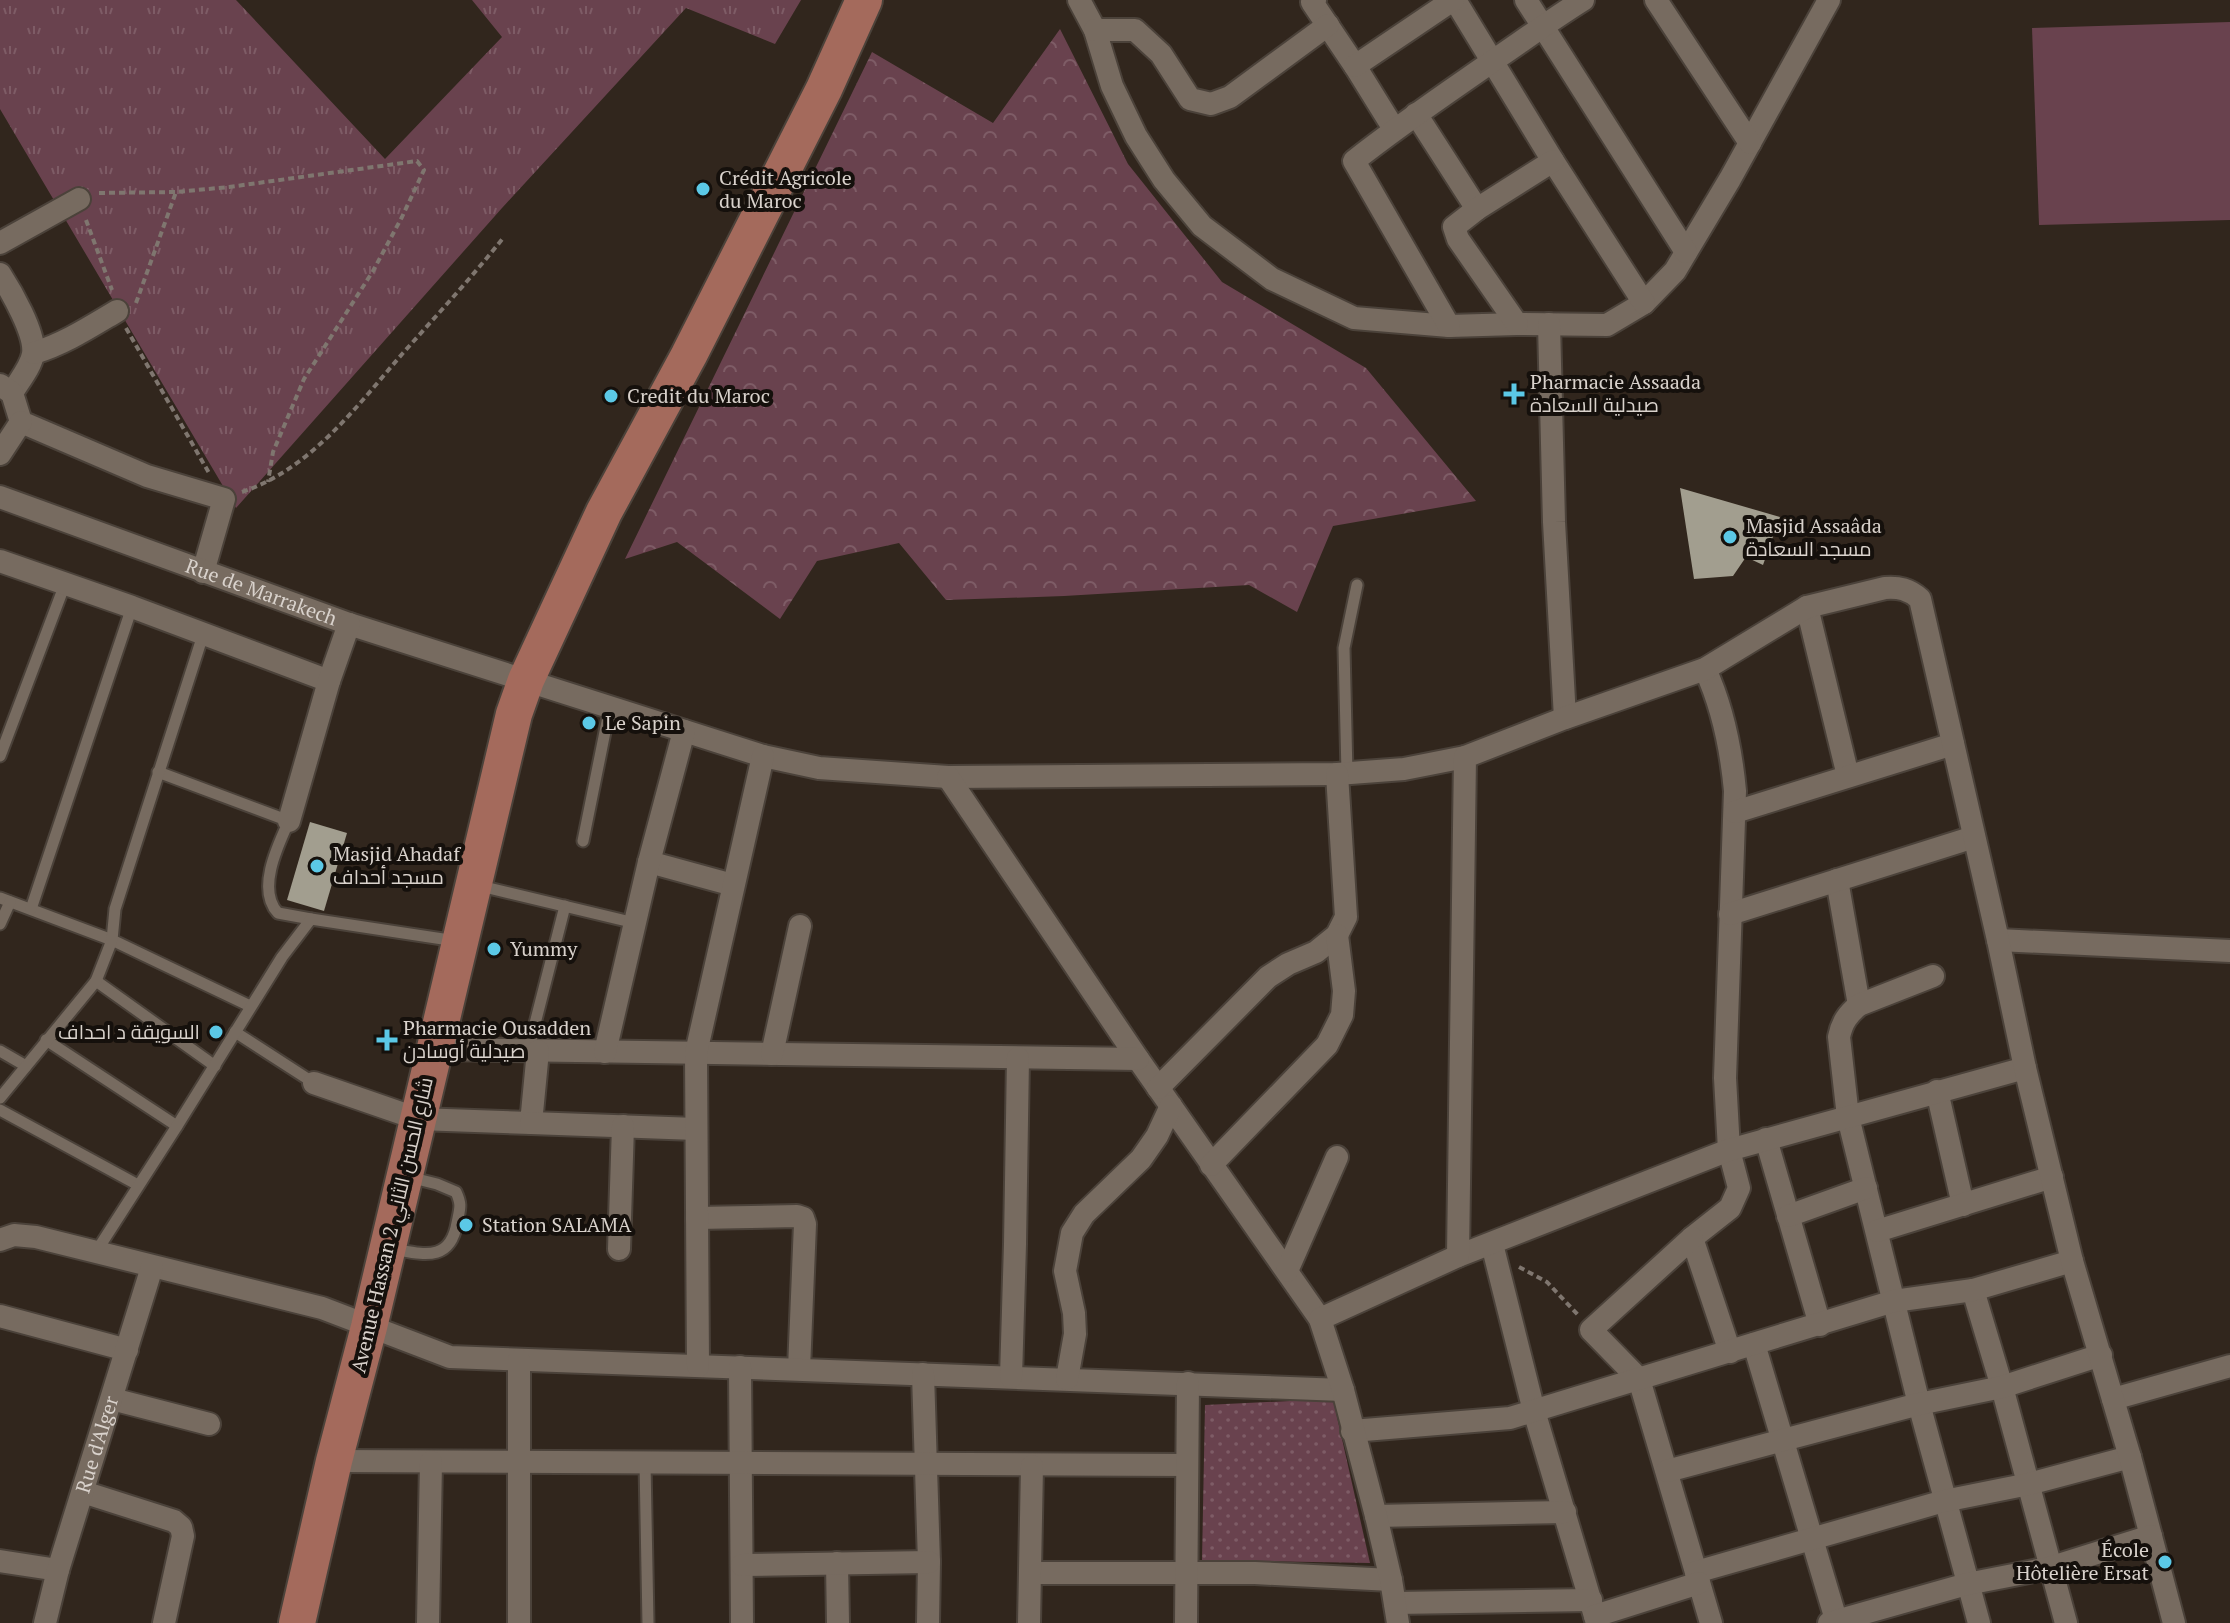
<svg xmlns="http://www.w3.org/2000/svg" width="2230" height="1623" font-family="'PT Serif',Cairo,serif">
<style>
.grass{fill:url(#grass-tufts)}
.forest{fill:url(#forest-crowns)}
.park{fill:url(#park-dots)}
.pitch{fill:#69424e}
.building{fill:#a29e8f}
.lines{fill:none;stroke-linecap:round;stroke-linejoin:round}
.lane-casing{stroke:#4b423a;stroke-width:15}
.street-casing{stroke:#4b423a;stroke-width:26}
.primary-casing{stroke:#4b423a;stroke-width:40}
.path{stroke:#7f766f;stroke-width:4;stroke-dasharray:6 4;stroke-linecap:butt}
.lane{stroke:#776b60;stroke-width:11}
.street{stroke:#776b60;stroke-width:22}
.primary{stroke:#a46a5c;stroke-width:36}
.poi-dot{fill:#5bc8e6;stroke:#15100c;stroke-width:3}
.labels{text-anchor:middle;stroke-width:8;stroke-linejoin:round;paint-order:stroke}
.poi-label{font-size:20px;fill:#d9d2cc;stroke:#15100c;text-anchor:start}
.street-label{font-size:20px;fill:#d9d2cc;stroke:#15100c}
</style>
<defs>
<pattern id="grass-tufts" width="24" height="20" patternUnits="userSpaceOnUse" patternTransform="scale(2)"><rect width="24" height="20" fill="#69424e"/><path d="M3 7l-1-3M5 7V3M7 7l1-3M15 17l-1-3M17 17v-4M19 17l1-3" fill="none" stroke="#7e5c66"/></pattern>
<pattern id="forest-crowns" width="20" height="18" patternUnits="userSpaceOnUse" patternTransform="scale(2)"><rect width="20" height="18" fill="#69424e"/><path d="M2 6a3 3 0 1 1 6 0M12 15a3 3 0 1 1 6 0" fill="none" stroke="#7e5c66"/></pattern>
<pattern id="park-dots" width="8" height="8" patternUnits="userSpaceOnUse" patternTransform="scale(2)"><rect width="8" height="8" fill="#69424e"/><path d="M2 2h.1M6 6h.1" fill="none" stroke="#7e5c66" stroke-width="1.8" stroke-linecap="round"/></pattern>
</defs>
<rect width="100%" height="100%" fill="#31261d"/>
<polygon class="grass" points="0,0 236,0 385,159 502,37 472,0 801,0 775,44 686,8 502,208 236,508 0,109"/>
<polygon class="forest" points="1060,29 1128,164 1222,282 1366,368 1476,501 1333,526 1297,612 1249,585 1064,596 946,600 899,543 817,561 780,619 677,542 625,559 872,52 993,123"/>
<polygon class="park" points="1333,1399 1370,1563 1202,1560 1205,1405"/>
<polygon class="pitch" points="2230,22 2230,220 2039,225 2032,28"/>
<g class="building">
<polygon points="1680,488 1780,517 1763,565 1746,557 1733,576 1694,579"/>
<polygon points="310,822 347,833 324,911 287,900"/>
</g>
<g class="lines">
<defs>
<g id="lane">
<polyline points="0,756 65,584"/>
<path d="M158 772 289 821C278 845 256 890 278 913L311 919"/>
<polyline points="1347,773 1344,648 1357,585"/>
<polyline points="583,841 610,707"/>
<polyline points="476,885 635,923"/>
<polyline points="0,898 112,940 250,1006"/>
<polyline points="31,909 132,607"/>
<polyline points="0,924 10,902"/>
<polyline points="96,981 215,1066"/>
<polyline points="235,1032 314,1083"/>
<polyline points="46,1040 177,1126"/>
<polyline points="0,1051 26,1066"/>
<polyline points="528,1051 565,906"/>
<polyline points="0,1098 96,981 112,940 115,909 203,635"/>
<polyline points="0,1110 138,1185"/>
<path d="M392 1249C423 1254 450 1263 457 1223 460 1208 462 1205 456 1192L437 1184 409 1177"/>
<polyline points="96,1252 177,1126 282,957 311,919 456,941"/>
<polyline points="645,1463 648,1623"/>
</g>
<g id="street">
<polyline points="1079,0 1095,30 1112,86 1136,136 1164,180 1202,226 1272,279 1354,318 1449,326 1517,324 1607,325 1644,303 1675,271 1730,179 1829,0"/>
<polyline points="1315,0 1312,2 1355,66 1394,129"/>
<polyline points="1455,0 1553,161 1644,303"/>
<polyline points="1526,0 1686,252"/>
<polyline points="1656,0 1750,143"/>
<polyline points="1095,30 1135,30 1161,54 1190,99 1211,104 1230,97 1328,25"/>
<polyline points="1355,66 1453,0"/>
<polyline points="1416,114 1477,209"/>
<polyline points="0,243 79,199"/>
<path d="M0 274C11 291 36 334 33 354 31 367 19 381 12 393"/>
<polyline points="1517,324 1458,239 1454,227 1477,209 1553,161"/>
<polyline points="1549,324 1554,522 1565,718"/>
<path d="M1449 326 1354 161C1398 126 1444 95 1490 63 1521 42 1551 20 1583 0"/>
<path d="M34 353C64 344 90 327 117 311"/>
<polyline points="0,385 12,393 21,422 147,476 224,499 203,572"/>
<polyline points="0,454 21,422"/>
<path id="s1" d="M0 497 349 624 763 756 819 768 948 777 1337 774 1404 769 1465 757"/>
<polyline points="0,561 132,607 329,681"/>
<polyline points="1807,607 1848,776"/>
<path d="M1705 669C1723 708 1731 748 1735 791L1725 1078 1729 1150 1739 1188 1730 1208 1692 1238 1730 1352"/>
<polyline points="948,777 1138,1059 1320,1319"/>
<polyline points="1735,812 1953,744"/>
<polyline points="289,821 329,681 349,624"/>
<polyline points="649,862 733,885"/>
<polyline points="1837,880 1859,1005"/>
<polyline points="1730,914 1974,837"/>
<polyline points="1998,940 2230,951"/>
<path d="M1933 976 1859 1005C1848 1014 1842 1022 1839 1037L1848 1117 1919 1404 1979 1623"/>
<polyline points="434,1049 1138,1059"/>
<polyline points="605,1052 649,862 684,731"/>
<polyline points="772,1054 800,926"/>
<polyline points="314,1083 418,1119 531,1123 538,1051"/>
<polyline points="1158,1088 1268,977 1288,964 1316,952 1337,935 1346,917 1337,774"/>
<polyline points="1937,1091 1963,1205"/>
<polyline points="531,1123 696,1129"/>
<polyline points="1766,1139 1820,1325"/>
<polyline points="1211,1165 1327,1045 1342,1015 1344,991 1337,935"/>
<polyline points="1788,1216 1866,1188"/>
<polyline points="697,1218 797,1216 803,1218 805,1224 799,1369"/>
<polyline points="1877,1231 2052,1177"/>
<polyline points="1692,1238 1591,1330 1639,1379 1711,1623"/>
<polyline points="0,1240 14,1235 36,1237 322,1308 450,1357 1343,1390"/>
<polyline points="1492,1244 1534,1411 1597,1623"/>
<polyline points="619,1249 623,1126"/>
<polyline points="1458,1256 1729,1150 2025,1068"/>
<polyline points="1287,1271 1337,1157"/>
<polyline points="1973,1290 2002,1387 2066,1623"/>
<polyline points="0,1316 127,1350"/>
<polyline points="1754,1344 1837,1623"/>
<polyline points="698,1366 696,1053 763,756"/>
<polyline points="740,1367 742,1623"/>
<polyline points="923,1374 929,1562 928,1623"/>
<polyline points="1011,1377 1015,1244 1018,1058"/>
<polyline points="1067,1379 1075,1334 1074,1313 1065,1271 1072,1233 1084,1214 1141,1159 1157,1136 1171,1106"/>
<polyline points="112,1399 209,1424"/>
<polyline points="2113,1399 2230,1366"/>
<polyline points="1352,1431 1510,1418 1894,1301 1973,1290 2072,1261"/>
<polyline points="334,1461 1187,1465"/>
<polyline points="1667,1471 1919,1404 2002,1387 2101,1355"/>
<polyline points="83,1492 174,1521 181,1527 183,1536 164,1623"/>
<polyline points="1376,1516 1565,1512"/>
<polyline points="0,1561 58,1570"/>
<polyline points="837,1563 838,1623"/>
<polyline points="742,1565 929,1562"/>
<polyline points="1696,1572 1944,1501 2029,1484 2130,1457"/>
<polyline points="1032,1573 1255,1573 1391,1580"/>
<polyline points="1395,1603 1591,1600"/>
<polyline points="1595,1616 1699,1583"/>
<path id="s2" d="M45 1623 58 1570 152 1267"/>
<polyline points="428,1623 431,1462"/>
<polyline points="519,1623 519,1360"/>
<polyline points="1029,1623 1032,1466"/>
<polyline points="1186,1623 1188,1383"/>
<path d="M1398 1623 1391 1580 1376 1516 1343 1390 1320 1319 1458 1256 1465 757 1565 718 1705 669 1807 607 1885 588C1899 587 1909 589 1920 599L1998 940 2025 1068 2072 1261 2130 1457 2174 1623"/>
<polyline points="1829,1623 1967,1584 2049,1568 2151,1536"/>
</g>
<polyline id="primary" points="297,1623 334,1461 369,1327 514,714 526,680 604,512 689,355 824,89 864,0"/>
</defs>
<use href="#lane" class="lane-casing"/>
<use href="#street" class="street-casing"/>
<use href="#primary" class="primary-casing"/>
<g class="path">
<polyline points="99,193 176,192 229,187 417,161 424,170 402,217 373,271 304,379 273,452 268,482"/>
<polyline points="86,220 112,290"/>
<polyline points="136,303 176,192"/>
<polyline points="126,328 209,473"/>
<path d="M242 492C311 469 357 406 403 353 437 315 472 277 504 237"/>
<polyline points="1519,1267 1547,1282 1579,1316"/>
</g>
<use href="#lane" class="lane"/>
<use href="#street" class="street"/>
<use href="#primary" class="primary"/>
</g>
<g class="poi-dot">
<circle cx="703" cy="189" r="8"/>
<path d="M1510 382h8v8h8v8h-8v8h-8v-8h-8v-8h8z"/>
<circle cx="611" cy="396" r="8"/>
<circle cx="1730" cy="537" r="8"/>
<circle cx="589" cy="723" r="8"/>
<circle cx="317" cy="866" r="8"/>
<circle cx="494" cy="949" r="8"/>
<circle cx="216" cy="1032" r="8"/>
<path d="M383 1028h8v8h8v8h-8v8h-8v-8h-8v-8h8z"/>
<circle cx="466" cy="1225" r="8"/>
<circle cx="2165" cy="1562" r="8"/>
</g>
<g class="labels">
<g class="poi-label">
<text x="719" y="185">Crédit Agricole<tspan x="719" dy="23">du Maroc</tspan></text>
<text x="1530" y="389">Pharmacie Assaada<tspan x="1530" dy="23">صيدلية السعادة</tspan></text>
<text x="627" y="403">Credit du Maroc</text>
<text x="1746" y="533">Masjid Assaâda<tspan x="1746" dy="23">مسجد السعادة</tspan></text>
<text x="605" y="730">Le Sapin</text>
<text x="333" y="861">Masjid Ahadaf<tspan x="333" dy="23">مسجد أحداف</tspan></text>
<text x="510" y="956">Yummy</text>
<text x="403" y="1035">Pharmacie Ousadden<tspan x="403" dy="23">صيدلية أوسادن</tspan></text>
<text x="200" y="1039" text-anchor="end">السويقة د احداف</text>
<text x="482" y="1232">Station SALAMA</text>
<text x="2149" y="1557" text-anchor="end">École<tspan x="2149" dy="23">Hôtelière Ersat</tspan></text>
</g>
<g class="street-label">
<text dy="7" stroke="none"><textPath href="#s1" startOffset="278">Rue de Marrakech</textPath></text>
<text transform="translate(392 1225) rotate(-77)" y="7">Avenue Hassan 2 شارع الحسن الثاني</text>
<text dy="7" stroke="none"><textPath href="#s2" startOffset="186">Rue d'Alger</textPath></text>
</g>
</g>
</svg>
